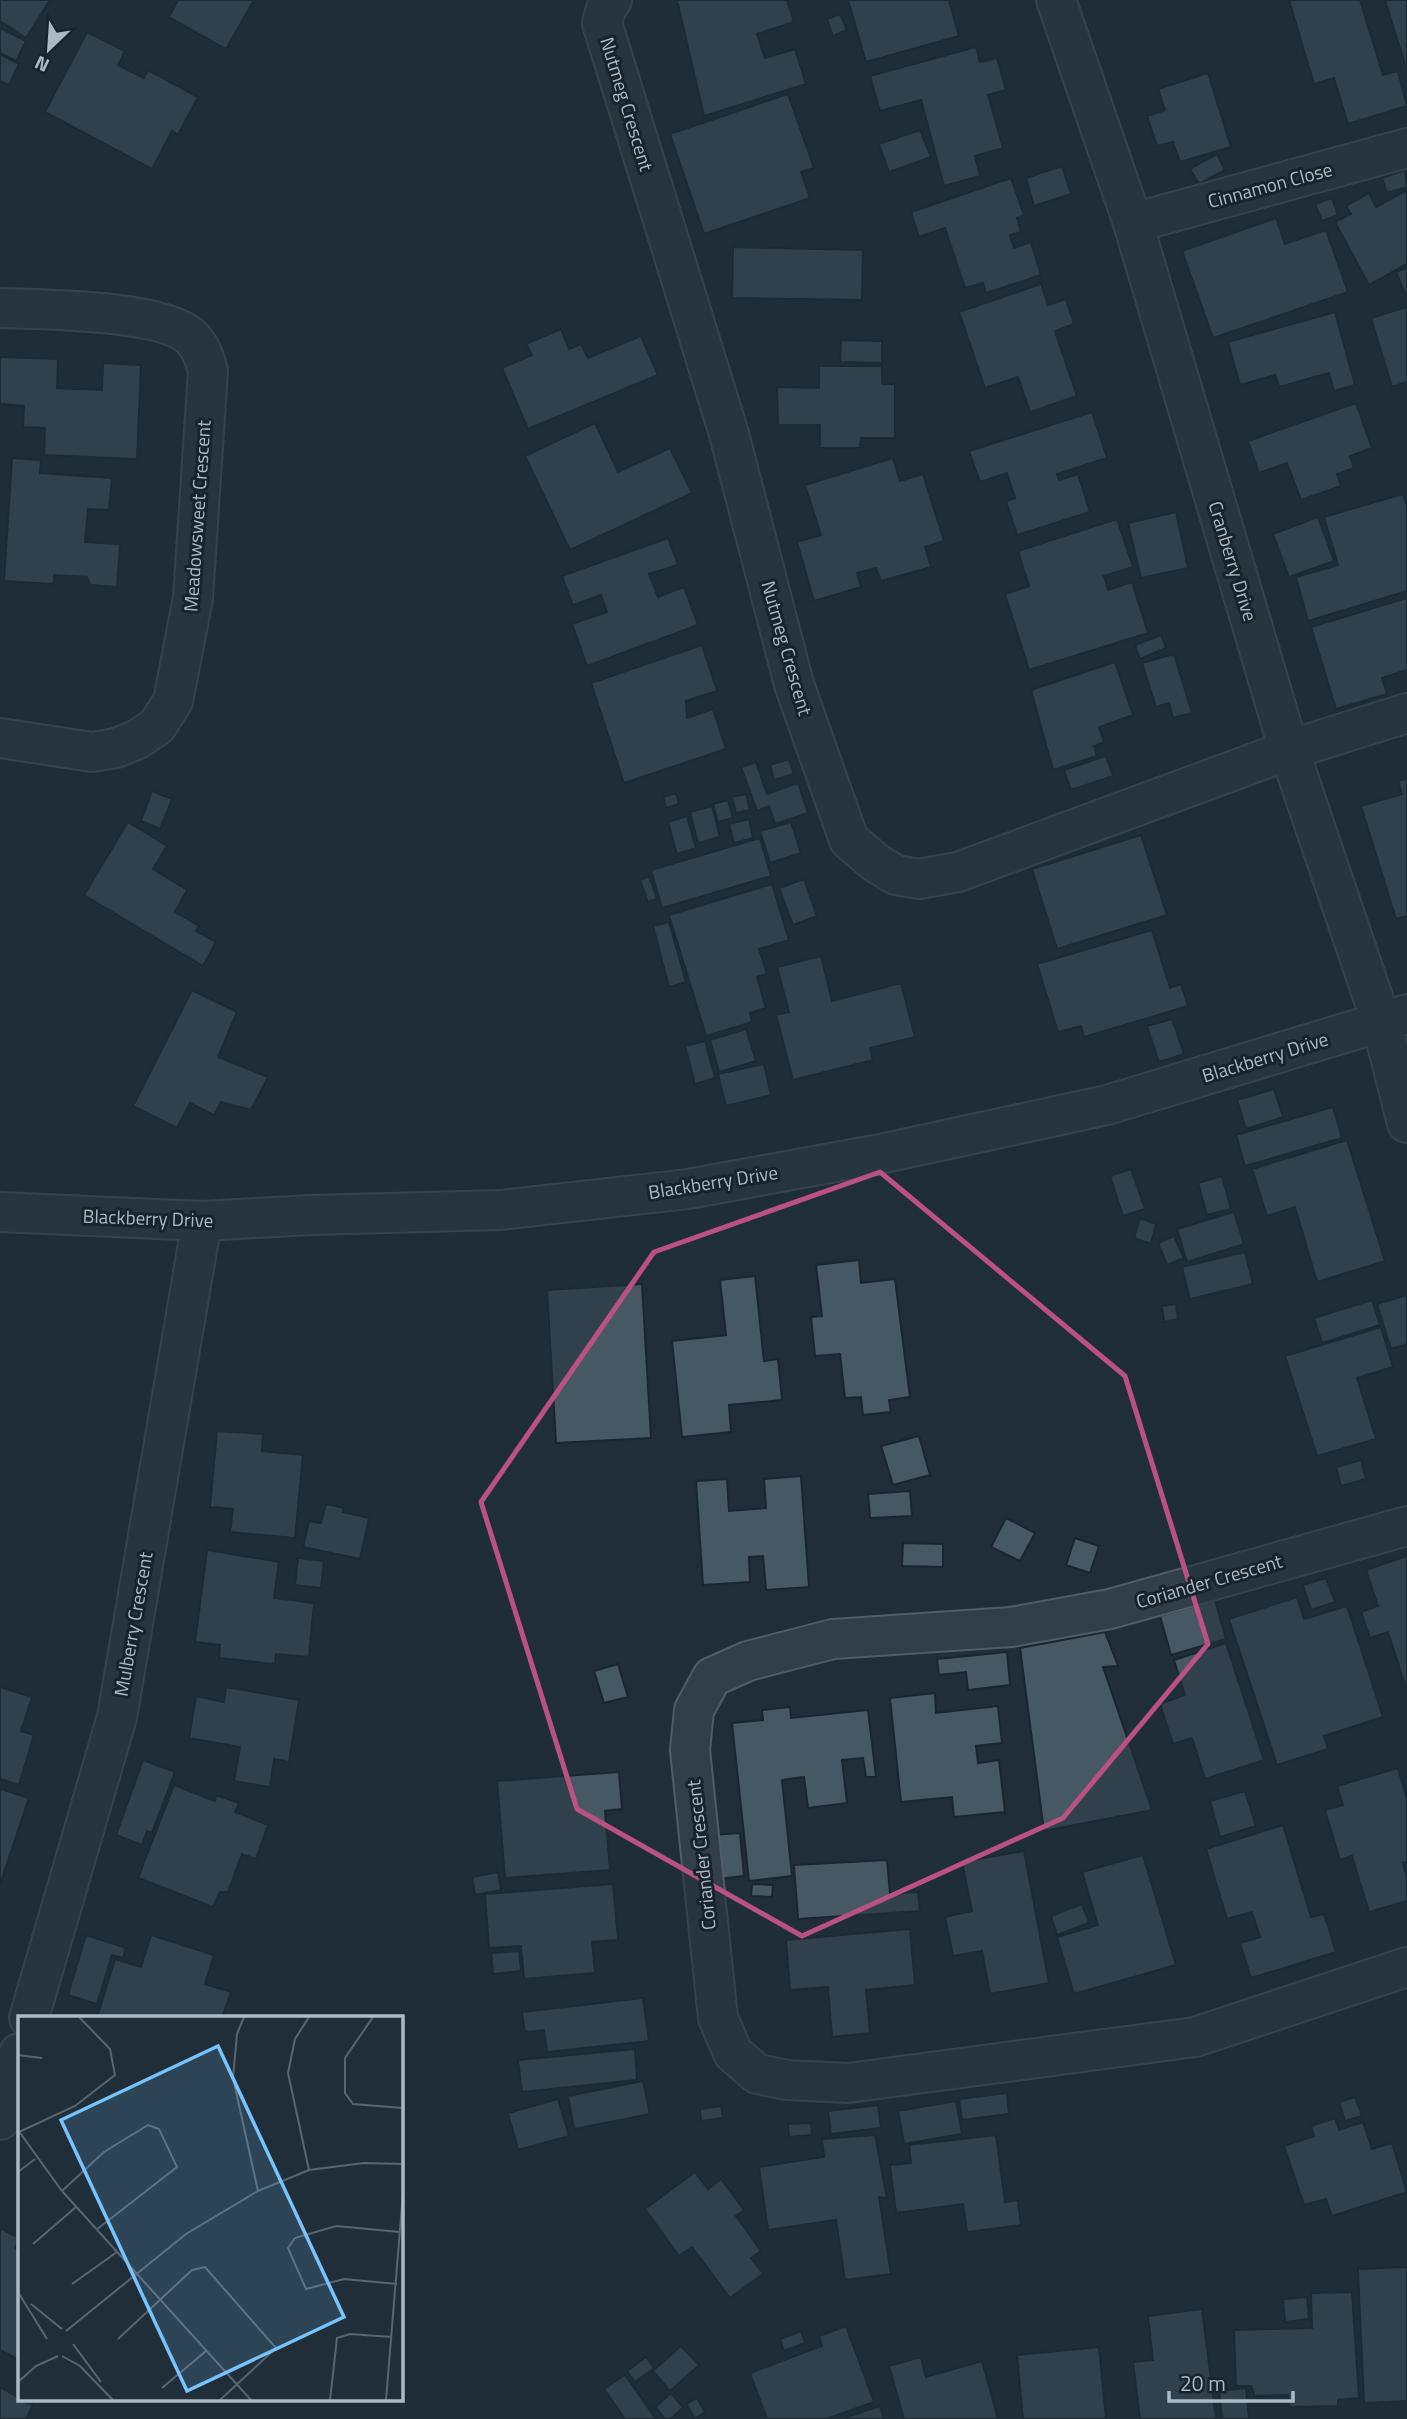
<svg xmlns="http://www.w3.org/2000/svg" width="1407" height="2419" font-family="'Titillium Web',sans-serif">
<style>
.building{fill:#465864;stroke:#1a262f;stroke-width:2}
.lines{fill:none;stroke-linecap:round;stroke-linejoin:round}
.minor-casing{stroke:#505d66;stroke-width:42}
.minor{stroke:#323f48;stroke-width:38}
.marked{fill:none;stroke:#ba5180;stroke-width:5;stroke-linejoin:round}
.labels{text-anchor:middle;stroke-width:6;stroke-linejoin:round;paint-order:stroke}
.street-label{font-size:19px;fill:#acbac5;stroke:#18242d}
.inset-road{fill:none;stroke:#576670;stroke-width:2}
.view{fill:#79c3fd;fill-opacity:0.15;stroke:#79c3fd;stroke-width:3.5}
.inset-edge{fill:none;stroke:#acbac5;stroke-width:3.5}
</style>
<rect width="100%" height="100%" fill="#1f2e38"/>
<g class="building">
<polygon points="0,0 50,0 26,38 0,21"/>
<polygon points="178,0 254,0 226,49 169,17"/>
<polygon points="677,0 787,0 794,22 757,34 765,58 795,49 806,84 704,116"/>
<polygon points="848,0 949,0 959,36 866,62"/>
<polygon points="1289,0 1360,0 1383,75 1398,71 1407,106 1348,124 1334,78 1314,84"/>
<polygon points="1385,0 1407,0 1407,71"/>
<polygon points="840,14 847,30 833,36 827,19"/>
<polygon points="0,28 26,41 16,61 0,53"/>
<polygon points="87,32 125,51 118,65 144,78 148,70 198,97 178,135 172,131 152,169 45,112"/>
<polygon points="976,47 980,62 997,58 1006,90 988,95 1003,148 975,156 980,176 944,186 921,100 880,111 870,76"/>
<polygon points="0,54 19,64 9,85 0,81"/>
<polygon points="1208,73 1231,147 1180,162 1173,142 1157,146 1147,116 1165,110 1158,89"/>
<polygon points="788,94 814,168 801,172 810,198 704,234 670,134"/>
<polygon points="920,130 931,157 889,172 879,144"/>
<polygon points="1217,154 1225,170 1199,184 1190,169"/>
<polygon points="1062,166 1071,194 1034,206 1026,178"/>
<polygon points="1405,170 1407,187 1387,193 1382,178"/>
<polygon points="1011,178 1024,215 1017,218 1021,232 1010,235 1014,248 1031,242 1041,275 986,293 983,283 965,288 945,228 919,237 911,212"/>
<polygon points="1407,190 1407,264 1369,285 1335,222 1351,214 1346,206 1369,193 1376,207"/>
<polygon points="1332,198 1338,215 1322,221 1315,204"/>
<polygon points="1276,218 1285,244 1326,230 1348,292 1213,338 1182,251"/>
<polygon points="733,247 863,250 862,300 732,298"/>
<polygon points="1407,268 1407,298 1396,272"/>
<polygon points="1041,284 1048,305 1066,299 1074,324 1055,331 1077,396 1030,412 1018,377 985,388 959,312"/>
<polygon points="1407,307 1407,382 1392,387 1371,318"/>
<polygon points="1335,312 1355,385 1334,391 1329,373 1279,387 1275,375 1240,385 1228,342"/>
<polygon points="561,329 569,349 581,344 588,358 641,336 658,375 528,429 502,368 532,355 526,344"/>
<polygon points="841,340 882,341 882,363 840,362"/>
<polygon points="0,357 58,359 57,388 102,390 103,363 141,365 137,459 44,455 45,428 23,427 24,406 0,404"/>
<polygon points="819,366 882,366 882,384 895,384 895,438 861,438 860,448 820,448 820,425 778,425 777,387 819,388"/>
<polygon points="1356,403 1372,448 1350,456 1354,468 1337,474 1341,486 1301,500 1287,463 1259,473 1248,441"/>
<polygon points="1092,412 1107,458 1057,474 1059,480 1078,474 1090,512 1017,535 1006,501 1015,498 1007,473 980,482 969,451"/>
<polygon points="595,423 618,472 670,448 692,493 570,550 525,456"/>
<polygon points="12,458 41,460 40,473 112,478 109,510 88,509 85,542 120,544 117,587 90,585 87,577 54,575 54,584 4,581"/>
<polygon points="893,458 900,481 923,474 944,541 925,547 931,567 881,581 876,568 857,573 861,587 814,601 797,542 821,535 805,485"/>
<polygon points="1403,494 1407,506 1407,591 1308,621 1296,577 1338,565 1324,517"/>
<polygon points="1176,512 1188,568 1141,578 1128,523"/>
<polygon points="1318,517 1334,561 1289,577 1273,534"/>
<polygon points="1117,519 1133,567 1104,576 1108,590 1132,582 1148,633 1029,670 1005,594 1029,586 1018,551"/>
<polygon points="668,538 678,565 649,574 658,597 684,587 698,625 587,666 572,624 607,612 601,595 573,605 562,576"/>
<polygon points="1407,598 1407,670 1382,678 1387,694 1336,709 1311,627"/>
<polygon points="1161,635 1166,648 1140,659 1135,645"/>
<polygon points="702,645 717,691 686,701 687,718 713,709 726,749 624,783 591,683"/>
<polygon points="1174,654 1192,713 1173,718 1169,703 1156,707 1142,663"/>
<polygon points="1115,662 1133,715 1099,727 1104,742 1094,746 1097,756 1053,770 1031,690"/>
<polygon points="1106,756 1113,776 1071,790 1064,770"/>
<polygon points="789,759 794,774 774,780 770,765"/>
<polygon points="756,762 767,794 798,783 808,813 775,824 769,806 757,811 741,767"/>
<polygon points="1407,778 1407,916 1396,919 1361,806 1402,794 1398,781"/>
<polygon points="152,791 172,799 160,829 141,821"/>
<polygon points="676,793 679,804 666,808 663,797"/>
<polygon points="746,794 750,810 736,813 732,797"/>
<polygon points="728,800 733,818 718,822 713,804"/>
<polygon points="712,806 720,837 698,843 690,812"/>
<polygon points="687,816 696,848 677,854 668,822"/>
<polygon points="749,819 753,838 734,843 729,824"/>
<polygon points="128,822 167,846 153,869 187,890 175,912 199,926 196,931 216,942 203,966 84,895"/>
<polygon points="791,822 801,853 770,863 760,831"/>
<polygon points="1141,835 1167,915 1057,949 1032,869"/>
<polygon points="760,838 771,876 662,908 651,870"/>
<polygon points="649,876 657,899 648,902 640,880"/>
<polygon points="804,879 817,916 793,925 779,888"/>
<polygon points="772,884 789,940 759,949 767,974 757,977 766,1008 750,1013 752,1022 706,1036 669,915"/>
<polygon points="669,922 686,982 669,987 653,926"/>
<polygon points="1152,930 1170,988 1181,984 1188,1006 1084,1037 1081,1026 1058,1032 1037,964"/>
<polygon points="821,956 832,1001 901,983 915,1037 870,1048 873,1060 793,1080 776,1015 789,1012 777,967"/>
<polygon points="192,990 237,1012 218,1057 268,1077 251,1110 221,1102 214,1115 190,1103 177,1128 133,1106"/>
<polygon points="1172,1019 1184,1054 1159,1062 1147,1026"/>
<polygon points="746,1029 756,1061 719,1072 710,1040"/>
<polygon points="705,1041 715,1078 695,1084 685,1046"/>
<polygon points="764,1064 771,1095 726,1106 718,1074"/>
<polygon points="1274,1089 1283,1117 1246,1129 1237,1100"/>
<polygon points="1333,1107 1342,1138 1245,1166 1236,1135"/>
<polygon points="1347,1140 1385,1261 1317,1282 1295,1207 1267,1216 1252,1169"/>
<polygon points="1131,1169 1145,1209 1123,1216 1110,1176"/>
<polygon points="1222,1176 1231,1209 1207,1215 1198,1183"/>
<polygon points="1234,1212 1244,1244 1187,1262 1177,1229"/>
<polygon points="1140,1218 1156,1224 1151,1244 1134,1238"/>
<polygon points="1174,1236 1184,1258 1167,1265 1158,1243"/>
<polygon points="1245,1252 1253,1284 1190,1299 1182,1267"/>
<polygon points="859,1260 861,1283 895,1279 910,1397 889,1400 891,1412 863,1415 861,1397 845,1398 840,1354 815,1356 811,1317 822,1316 816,1265"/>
<polygon points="755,1276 764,1361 778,1359 782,1400 729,1405 731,1432 682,1437 672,1341 726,1335 720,1280"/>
<polygon points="642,1284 651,1438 556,1443 547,1290"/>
<polygon points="1407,1295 1407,1344 1391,1349 1377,1304"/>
<polygon points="1372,1300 1380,1325 1322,1343 1314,1318"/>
<polygon points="1176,1304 1178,1319 1164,1322 1162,1306"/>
<polygon points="1381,1327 1393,1367 1357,1378 1376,1439 1317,1456 1285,1356"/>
<polygon points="217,1431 263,1434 262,1451 303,1455 295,1538 230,1532 233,1509 210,1507"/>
<polygon points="919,1436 930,1475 893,1485 881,1446"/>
<polygon points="1361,1460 1366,1479 1341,1486 1336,1467"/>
<polygon points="801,1476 809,1587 766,1590 763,1556 749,1557 750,1582 703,1585 696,1481 727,1479 729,1511 766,1508 764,1479"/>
<polygon points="910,1491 912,1516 870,1518 868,1494"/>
<polygon points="326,1504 344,1508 343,1512 369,1518 360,1559 303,1547 309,1521 321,1523"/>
<polygon points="1006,1518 1035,1533 1020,1561 991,1547"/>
<polygon points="1075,1538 1099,1546 1090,1573 1066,1565"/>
<polygon points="903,1543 943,1544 943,1567 902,1566"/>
<polygon points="207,1550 279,1562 274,1598 314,1603 309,1657 276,1654 275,1664 219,1658 220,1645 195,1642"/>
<polygon points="1407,1556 1407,1688 1406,1688 1388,1632 1370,1638 1361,1612 1378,1606 1366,1570"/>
<polygon points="298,1558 324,1561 321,1588 295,1585"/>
<polygon points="1326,1578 1335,1602 1311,1610 1303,1585"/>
<polygon points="1297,1597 1304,1619 1347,1606 1383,1717 1324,1736 1328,1749 1277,1765 1229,1619"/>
<polygon points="1215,1600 1226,1639 1171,1655 1160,1616"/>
<polygon points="1105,1632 1118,1666 1103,1667 1152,1810 1044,1831 1020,1648"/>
<polygon points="1226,1643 1264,1760 1205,1779 1192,1738 1173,1744 1160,1704 1185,1695 1174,1660"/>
<polygon points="1007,1652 1010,1685 968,1690 966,1672 939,1675 937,1659"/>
<polygon points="618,1664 628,1697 604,1703 594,1671"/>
<polygon points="0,1687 32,1697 21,1731 34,1735 19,1785 0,1779"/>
<polygon points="226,1687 299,1700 289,1762 274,1759 270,1787 234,1781 240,1747 189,1738 196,1696 224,1702"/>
<polygon points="935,1693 936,1713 998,1706 1002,1743 976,1746 978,1763 999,1760 1005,1812 954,1817 952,1797 901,1802 890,1698"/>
<polygon points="790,1707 791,1718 868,1710 876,1777 866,1777 863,1758 842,1760 847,1803 808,1808 804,1777 782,1780 792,1876 749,1881 732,1723 763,1720 762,1710"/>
<polygon points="143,1760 175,1772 152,1833 147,1831 142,1845 116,1835"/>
<polygon points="1398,1768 1407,1799 1407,1862 1403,1863 1407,1878 1407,1901 1369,1912 1352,1856 1340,1860 1325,1810 1343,1805 1337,1786"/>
<polygon points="619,1772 622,1809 605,1811 610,1870 505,1878 497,1781"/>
<polygon points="174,1785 215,1801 216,1795 239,1803 235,1812 268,1825 256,1859 242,1854 228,1892 220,1892 213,1907 138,1878"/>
<polygon points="0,1789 29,1798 0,1885"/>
<polygon points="1245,1791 1256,1826 1220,1837 1210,1801"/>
<polygon points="1283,1825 1311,1917 1324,1914 1336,1952 1251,1978 1240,1943 1260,1937 1252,1912 1227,1919 1206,1849"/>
<polygon points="740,1833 744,1876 716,1879 712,1835"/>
<polygon points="1024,1851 1049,1983 990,1994 982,1951 953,1956 945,1917 972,1911 962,1862"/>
<polygon points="1143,1855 1176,1965 1074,1994 1057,1937 1098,1925 1082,1872"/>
<polygon points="887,1860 890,1894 918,1892 920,1911 798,1919 794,1865"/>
<polygon points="498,1872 501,1890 475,1895 472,1877"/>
<polygon points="613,1884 618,1940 592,1942 595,1973 524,1979 521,1946 489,1948 485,1894"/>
<polygon points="752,1884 773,1885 772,1897 751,1896"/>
<polygon points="1082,1904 1089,1923 1057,1935 1051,1916"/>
<polygon points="910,1929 915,1985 866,1990 870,2033 832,2037 828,1987 790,1990 786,1940"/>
<polygon points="86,1935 126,1948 123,1958 112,1955 97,2004 68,1995"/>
<polygon points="151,1935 214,1955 205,1984 231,1992 222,2018 97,2017 115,1959 141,1967"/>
<polygon points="519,1951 521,1971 493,1974 491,1953"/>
<polygon points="643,1998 649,2041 547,2052 544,2030 525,2032 522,2012"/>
<polygon points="635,2049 637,2080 522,2092 518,2060"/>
<polygon points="643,2081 650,2114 574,2129 568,2096"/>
<polygon points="1007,2093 1009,2114 962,2120 959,2099"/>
<polygon points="1355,2097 1362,2116 1345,2121 1339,2102"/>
<polygon points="558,2099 569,2136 518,2150 508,2113"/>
<polygon points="956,2101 962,2134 904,2144 898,2111"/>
<polygon points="878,2105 881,2128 831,2134 828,2111"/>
<polygon points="721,2106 723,2118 701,2121 700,2109"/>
<polygon points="1335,2118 1339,2130 1363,2122 1372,2149 1392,2143 1407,2192 1332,2216 1326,2199 1304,2205 1284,2146 1314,2136 1311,2126"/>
<polygon points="811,2123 812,2135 789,2137 788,2124"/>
<polygon points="875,2135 887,2198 879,2197 891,2274 845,2280 836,2220 768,2230 759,2167 824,2157 822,2139"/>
<polygon points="996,2135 1005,2202 1018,2200 1021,2225 967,2232 963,2204 896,2213 890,2165 911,2163 909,2145"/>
<polygon points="695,2172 708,2189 721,2179 744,2210 736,2216 761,2251 751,2258 763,2274 730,2298 692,2247 679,2256 645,2209"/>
<polygon points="0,2228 19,2238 15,2248 19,2251 19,2360 0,2350"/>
<polygon points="1407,2267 1407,2401 1364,2403 1358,2269"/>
<polygon points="1352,2292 1359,2398 1338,2400 1338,2406 1289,2407 1288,2395 1255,2396 1251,2386 1236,2386 1234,2330 1312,2328 1311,2293"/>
<polygon points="1307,2297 1309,2319 1285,2322 1283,2299"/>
<polygon points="1202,2309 1216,2419 1140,2419 1133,2362 1153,2360 1148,2316"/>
<polygon points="846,2326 874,2402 826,2419 767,2419 750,2373 822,2346 819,2336"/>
<polygon points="801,2331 805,2343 784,2351 780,2339"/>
<polygon points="681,2346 699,2365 670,2391 653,2371"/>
<polygon points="1099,2347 1106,2419 1023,2419 1017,2355"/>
<polygon points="646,2357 654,2368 635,2382 627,2371"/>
<polygon points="921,2357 926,2377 982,2361 998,2419 904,2419 889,2366"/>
<polygon points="625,2375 656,2419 625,2419 604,2389"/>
<polygon points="0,2387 19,2398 19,2400 33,2405 26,2419 0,2419"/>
<polygon points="1246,2388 1249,2419 1222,2419 1219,2391"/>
<polygon points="671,2393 683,2408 670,2419 665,2419 655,2407"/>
<polygon points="697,2398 705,2412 695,2419 686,2404"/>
<polygon points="880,2406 884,2419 847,2419 847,2417"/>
</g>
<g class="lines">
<defs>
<g id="minor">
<polyline points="612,0 606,9 602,23 729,434 794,684 849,840 876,863 896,875 919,879 958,872 1289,750 1407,713"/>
<polyline points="1056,0 1133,223 1289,750 1381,1021 1407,1123"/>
<polyline points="1133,223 1407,148"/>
<path d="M0 308C42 309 162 310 191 337 201 347 204 357 208 371L193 598 173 701 157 726 138 739 116 748 92 752 0 738"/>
<polyline points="0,1212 202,1221 311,1215 500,1210 688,1189 880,1154 1107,1105 1407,1014"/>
<polyline points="1407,1526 1110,1609 1011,1627 833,1639 748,1661 712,1677 694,1710 690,1750 718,2018 733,2053 757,2074 787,2080 848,2083 1195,2037 1407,1967"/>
<polyline points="29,2018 117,1717 202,1221"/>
<polyline points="0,2120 19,2053"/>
</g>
</defs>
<use href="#minor" class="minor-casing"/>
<use href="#minor" class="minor"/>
</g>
<path d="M0 0H1407V2419H0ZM880 1172 1125 1376 1208 1644 1063 1818 802 1936 577 1809 481 1502 654 1252Z" fill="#1f2e38" fill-opacity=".55" fill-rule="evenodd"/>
<path class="marked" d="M880 1172 1125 1376 1208 1644 1063 1818 802 1936 577 1809 481 1502 654 1252Z"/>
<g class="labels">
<g class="street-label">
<text transform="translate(627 104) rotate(73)" y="7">Nutmeg Crescent</text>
<text transform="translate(1270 185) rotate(-15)" y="7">Cinnamon Close</text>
<text transform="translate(197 516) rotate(-86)" y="7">Meadowsweet Crescent</text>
<text transform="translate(1233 561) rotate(73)" y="7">Cranberry Drive</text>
<text transform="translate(787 648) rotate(74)" y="7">Nutmeg Crescent</text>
<text transform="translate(1265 1057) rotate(-17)" y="7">Blackberry Drive</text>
<text transform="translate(713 1182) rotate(-9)" y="7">Blackberry Drive</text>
<text transform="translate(148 1218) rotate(2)" y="7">Blackberry Drive</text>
<text transform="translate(1209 1581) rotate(-16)" y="7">Coriander Crescent</text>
<text transform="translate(133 1624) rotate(-80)" y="7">Mulberry Crescent</text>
<text transform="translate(701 1855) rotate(-96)" y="7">Coriander Crescent</text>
</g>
</g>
<g transform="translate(18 2016)">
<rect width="385" height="385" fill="#1f2e38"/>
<path class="inset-road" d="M226 1 219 18 215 62 240 175M355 1 327 42V77L335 88 385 92M0 39 24 42M0 114 44 175 233 384M1 116 57 90 97 59 92 33 61 1M291 154 270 57 277 23 291 1M0 156 17 143M44 175 86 136 130 109 141 113 159 151 78 214M15 228 58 191M54 268 99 236M379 268 326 263 288 273 270 232 277 222 318 210 382 216M0 276 29 323M13 288 44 313M48 315 168 218 240 175 291 154 346 147 385 148M100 323 174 254 187 251 258 332 202 384M55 328 83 366M44 340 62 350 95 384M0 366 18 350 40 340M144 372 188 335M312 384 319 322 332 318 374 321M368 384 385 177"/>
<path class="view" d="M200 30 326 301 169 375 43 104Z"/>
<rect width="385" height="385" class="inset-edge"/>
</g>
<g transform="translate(49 49) rotate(205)" stroke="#18242d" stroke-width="5" paint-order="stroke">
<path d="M0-5L12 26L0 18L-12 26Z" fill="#acbac5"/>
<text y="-10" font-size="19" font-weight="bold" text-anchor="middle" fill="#acbac5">N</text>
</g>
<path d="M1169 2391v10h124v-10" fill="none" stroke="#acbac5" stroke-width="3.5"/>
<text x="1180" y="2391" font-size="21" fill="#acbac5" stroke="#18242d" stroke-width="5" paint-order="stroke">20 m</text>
</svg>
